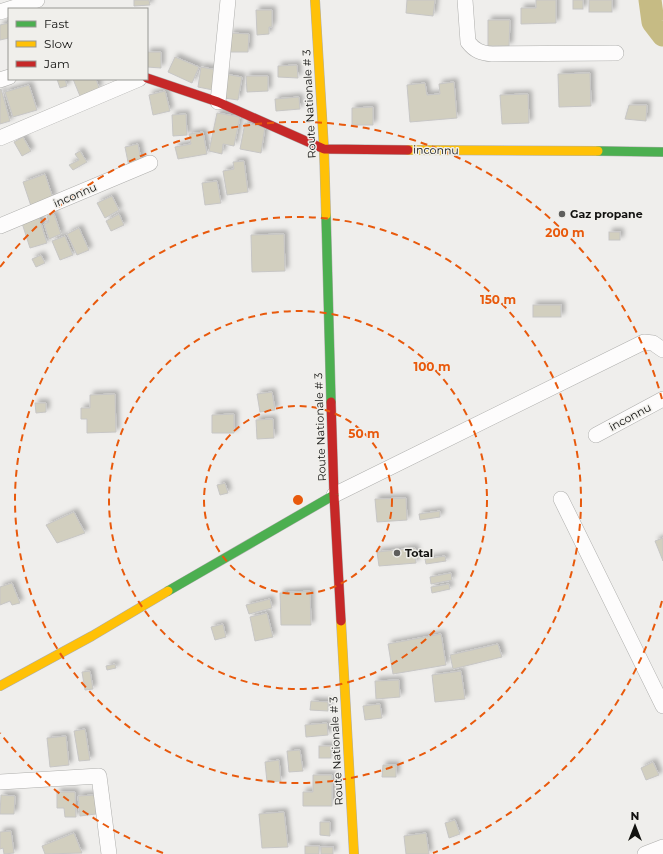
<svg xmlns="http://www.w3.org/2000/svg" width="663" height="854" font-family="Montserrat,sans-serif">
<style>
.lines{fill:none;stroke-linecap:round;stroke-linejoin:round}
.river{stroke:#c6bb84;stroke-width:23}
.building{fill:#d2cfbf;stroke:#c7c6c5;filter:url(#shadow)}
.street-casing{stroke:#aeaeac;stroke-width:16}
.fast-casing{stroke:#aeaeac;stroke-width:10}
.slow-casing{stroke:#aeaeac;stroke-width:10}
.jam-casing{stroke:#aeaeac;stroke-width:10}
.street{stroke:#fdfcfc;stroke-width:15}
.fast{stroke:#4caf50;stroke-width:9}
.slow{stroke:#ffc107;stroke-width:9}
.jam{stroke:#c62828;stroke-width:9}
.ring{fill:none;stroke:#e8590c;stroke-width:2;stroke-dasharray:7 5}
.poi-dot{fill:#5f5f5d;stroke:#f0efeb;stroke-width:1.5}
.labels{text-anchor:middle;stroke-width:3;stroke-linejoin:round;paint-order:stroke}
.street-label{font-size:11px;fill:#121210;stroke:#f0efeb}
.poi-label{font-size:11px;font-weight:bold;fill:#121210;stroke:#f0efeb;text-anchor:start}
.centre{fill:#e8590c;stroke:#f0efeb;stroke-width:2}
.ring-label{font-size:12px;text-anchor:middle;font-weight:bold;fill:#e8590c;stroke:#f0efeb;stroke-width:3;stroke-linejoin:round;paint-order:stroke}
</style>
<defs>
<filter id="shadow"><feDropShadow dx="3.5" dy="-3.5" stdDeviation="2" flood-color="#0004"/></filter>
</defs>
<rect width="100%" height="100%" fill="#efeeec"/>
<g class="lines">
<polyline class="river" points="650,0 653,22 663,35"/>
</g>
<g class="building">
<polygon points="134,0 149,0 150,5 134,6"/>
<polygon points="407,0 435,0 433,16 406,13"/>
<polygon points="536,0 556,0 556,23 521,24 521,8 536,8"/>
<rect x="573" y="0" width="10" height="9"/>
<rect x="589" y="0" width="23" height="12"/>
<polygon points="256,10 272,10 272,27 269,27 269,34 257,35"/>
<polygon points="488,20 510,20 509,46 488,46"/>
<polygon points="9,23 9,38 0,40 0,25"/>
<polygon points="230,33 249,34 248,52 229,52"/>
<polygon points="147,52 161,52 161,68 147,67"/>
<polygon points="175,57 199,67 192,83 168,72"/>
<polygon points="297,65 298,78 278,77 278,66"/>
<polygon points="201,67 217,70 213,90 198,87"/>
<polygon points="590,73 591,106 559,107 558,74"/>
<polygon points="224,74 242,77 238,100 224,98"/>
<polygon points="246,76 268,76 268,91 247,92"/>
<polygon points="57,79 65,79 67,86 60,88"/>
<polygon points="73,79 96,79 99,88 80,96"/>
<polygon points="454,82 457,118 410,122 407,85 425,83 427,95 440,94 439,84"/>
<polygon points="29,85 37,110 13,117 5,92"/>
<polygon points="1,89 10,121 0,124 0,90"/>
<polygon points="165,91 170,111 153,115 149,95"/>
<polygon points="528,94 529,123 502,124 500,95"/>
<polygon points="299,97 300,109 276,111 275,99"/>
<polygon points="629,105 647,105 646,121 625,119"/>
<polygon points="373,107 373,125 352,125 352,108"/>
<polygon points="217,113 240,117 234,146 223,144 222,154 209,151"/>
<polygon points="186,114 187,135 173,136 172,115"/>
<polygon points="245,123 265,127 261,153 240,149"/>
<polygon points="203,132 207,154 178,159 175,147 191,144 189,134"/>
<polygon points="23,137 31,151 22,156 14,142"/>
<polygon points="138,144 142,165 129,167 125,147"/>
<polygon points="80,151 87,162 73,170 69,165 79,160 75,154"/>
<polygon points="244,161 248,192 227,195 223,171 234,169 233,162"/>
<polygon points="45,174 53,198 31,206 23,182"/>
<polygon points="217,181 221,203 205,205 202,183"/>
<polygon points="112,196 119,210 105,218 97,203"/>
<polygon points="54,214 61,234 49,239 44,224 49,222 47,216"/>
<polygon points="119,214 124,225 111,231 106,221"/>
<polygon points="39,217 47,243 30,248 22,223"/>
<polygon points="79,228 89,250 77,255 67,234"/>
<rect x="609" y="232" width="11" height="8"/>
<polygon points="284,234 285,271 252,272 251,235"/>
<polygon points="65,236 73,255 60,260 52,241"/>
<polygon points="41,255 45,263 36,267 32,259"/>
<rect x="533" y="305" width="28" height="12"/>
<polygon points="272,392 275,410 260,412 257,394"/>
<polygon points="115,394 116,432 87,433 87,419 81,419 81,408 90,408 90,395"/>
<polygon points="35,403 46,403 46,412 36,413"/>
<polygon points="234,414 234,433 212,433 212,415"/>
<polygon points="273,419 274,438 257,439 256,420"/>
<polygon points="225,483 228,493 220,495 217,485"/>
<polygon points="406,498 407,520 377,522 375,499"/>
<polygon points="440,511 440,517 420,520 419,514"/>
<polygon points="74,512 85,533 57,543 46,525"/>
<polygon points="663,538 663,561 655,541"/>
<polygon points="415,548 416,563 379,566 377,552"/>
<polygon points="445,556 446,561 426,564 425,559"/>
<polygon points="451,573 452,580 431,584 430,577"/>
<polygon points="12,583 20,603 12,605 10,601 0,605 0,587"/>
<polygon points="449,584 450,589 432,593 431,587"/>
<polygon points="310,591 311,625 281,625 280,593"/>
<polygon points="270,599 272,608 249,614 246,605"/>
<polygon points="267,613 273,637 255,641 250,617"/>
<polygon points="223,624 226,637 215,640 211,627"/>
<polygon points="441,634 446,665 393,674 388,644"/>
<polygon points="498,644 502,657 453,669 450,655"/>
<polygon points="115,664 116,668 107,670 106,666"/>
<polygon points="90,671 93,689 85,690 82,672"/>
<polygon points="461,671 465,699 435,702 432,675"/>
<polygon points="399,680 400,697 376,699 375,681"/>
<polygon points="311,701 328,702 328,711 310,710"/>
<polygon points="380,704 382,718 365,720 363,706"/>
<polygon points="327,723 328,735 306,737 305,725"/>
<polygon points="85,729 90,760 79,761 74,731"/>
<polygon points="66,736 69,765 50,767 47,738"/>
<rect x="319" y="746" width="12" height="12"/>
<polygon points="300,750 303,771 289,772 287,751"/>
<polygon points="279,760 281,781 267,782 265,762"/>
<polygon points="653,762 659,775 646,780 641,768"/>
<polygon points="383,765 396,765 396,777 382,777"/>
<polygon points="313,775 332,775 332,806 303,806 303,792 313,792"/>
<polygon points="57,792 75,792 76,817 65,817 64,808 57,808"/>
<polygon points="1,795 15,796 14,814 0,814"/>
<polygon points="95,795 96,814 80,816 78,796"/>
<polygon points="284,812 288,847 262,848 259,814"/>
<polygon points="455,820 460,834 449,838 445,823"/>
<polygon points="320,822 330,822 330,836 320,835"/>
<polygon points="11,831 14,853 4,854 3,848 0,849 0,832"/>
<polygon points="74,833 82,853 45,854 42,846"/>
<polygon points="426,833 429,854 406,854 404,836"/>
<rect x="305" y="846" width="14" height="8"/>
<rect x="321" y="847" width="12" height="7"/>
</g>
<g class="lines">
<defs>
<g id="street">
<path d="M465 0 468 42C475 51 481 53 492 54L616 53"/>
<polyline points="0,12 37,0"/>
<polyline points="0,80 9,77"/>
<polyline points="218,102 228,0"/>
<polyline points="0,138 139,79"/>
<polyline points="0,226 150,163"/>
<polyline points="596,435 663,399"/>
<polyline points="334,495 644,342 653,343 663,350"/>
<polyline points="561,499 663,706"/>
<polyline points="0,782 99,776 109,854"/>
<polyline points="645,854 663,847"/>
</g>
<g id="fast">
<polyline points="598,151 663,152"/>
<polyline points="326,215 331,402"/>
<polyline points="168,591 334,495"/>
</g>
<g id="slow">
<polyline points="315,0 324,149 326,215"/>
<polyline points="408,150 598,151"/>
<polyline points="341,621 354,854"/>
<polyline points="0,686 92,636 168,591"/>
</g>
<g id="jam">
<polyline points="147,78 218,102 324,149 408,150"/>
<polyline points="331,402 334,495 341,621"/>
</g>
</defs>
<use href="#street" class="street-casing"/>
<use href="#fast" class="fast-casing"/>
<use href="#slow" class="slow-casing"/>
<use href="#jam" class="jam-casing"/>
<use href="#street" class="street"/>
<use href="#fast" class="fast"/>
<use href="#slow" class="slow"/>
<use href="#jam" class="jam"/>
</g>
<g class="ring">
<circle cx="298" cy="500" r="94"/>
<circle cx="298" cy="500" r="189"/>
<circle cx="298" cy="500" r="283"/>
<path d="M662 601A378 378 0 0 1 433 853M163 853A378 378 0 0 1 0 733M0 267A378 378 0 0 1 662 399"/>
</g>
<g class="poi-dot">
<circle cx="562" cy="214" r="4"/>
<circle cx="397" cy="553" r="4"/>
</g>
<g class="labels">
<g class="street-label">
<text transform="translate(309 104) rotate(-93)" y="4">Route Nationale # 3</text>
<text transform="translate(436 150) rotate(1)" y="4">inconnu</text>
<text transform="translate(75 195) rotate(-23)" y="4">inconnu</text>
<text transform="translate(630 417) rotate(-28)" y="4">inconnu</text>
<text transform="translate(320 427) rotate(-92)" y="4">Route Nationale # 3</text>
<text transform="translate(336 751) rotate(-93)" y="4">Route Nationale # 3</text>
</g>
<g class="poi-label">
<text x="570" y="218">Gaz propane</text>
<text x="405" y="557">Total</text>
</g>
</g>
<circle cx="298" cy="500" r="6" class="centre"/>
<g class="ring-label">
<text x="565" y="237">200 m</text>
<text x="498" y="304">150 m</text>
<text x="432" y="371">100 m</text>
<text x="364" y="438">50 m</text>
</g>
<rect x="8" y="8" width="140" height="72" fill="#f0efeb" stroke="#979793"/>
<rect x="16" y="21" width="20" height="6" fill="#4caf50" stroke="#979793"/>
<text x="44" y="28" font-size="12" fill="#121210">Fast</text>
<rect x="16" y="41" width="20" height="6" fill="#ffc107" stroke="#979793"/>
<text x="44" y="48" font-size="12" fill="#121210">Slow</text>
<rect x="16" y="61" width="20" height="6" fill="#c62828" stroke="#979793"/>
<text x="44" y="68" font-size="12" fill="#121210">Jam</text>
<g transform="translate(635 826)" stroke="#f0efeb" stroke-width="3" paint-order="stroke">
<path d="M0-3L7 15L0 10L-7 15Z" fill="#121210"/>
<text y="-6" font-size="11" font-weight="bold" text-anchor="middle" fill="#121210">N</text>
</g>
</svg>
